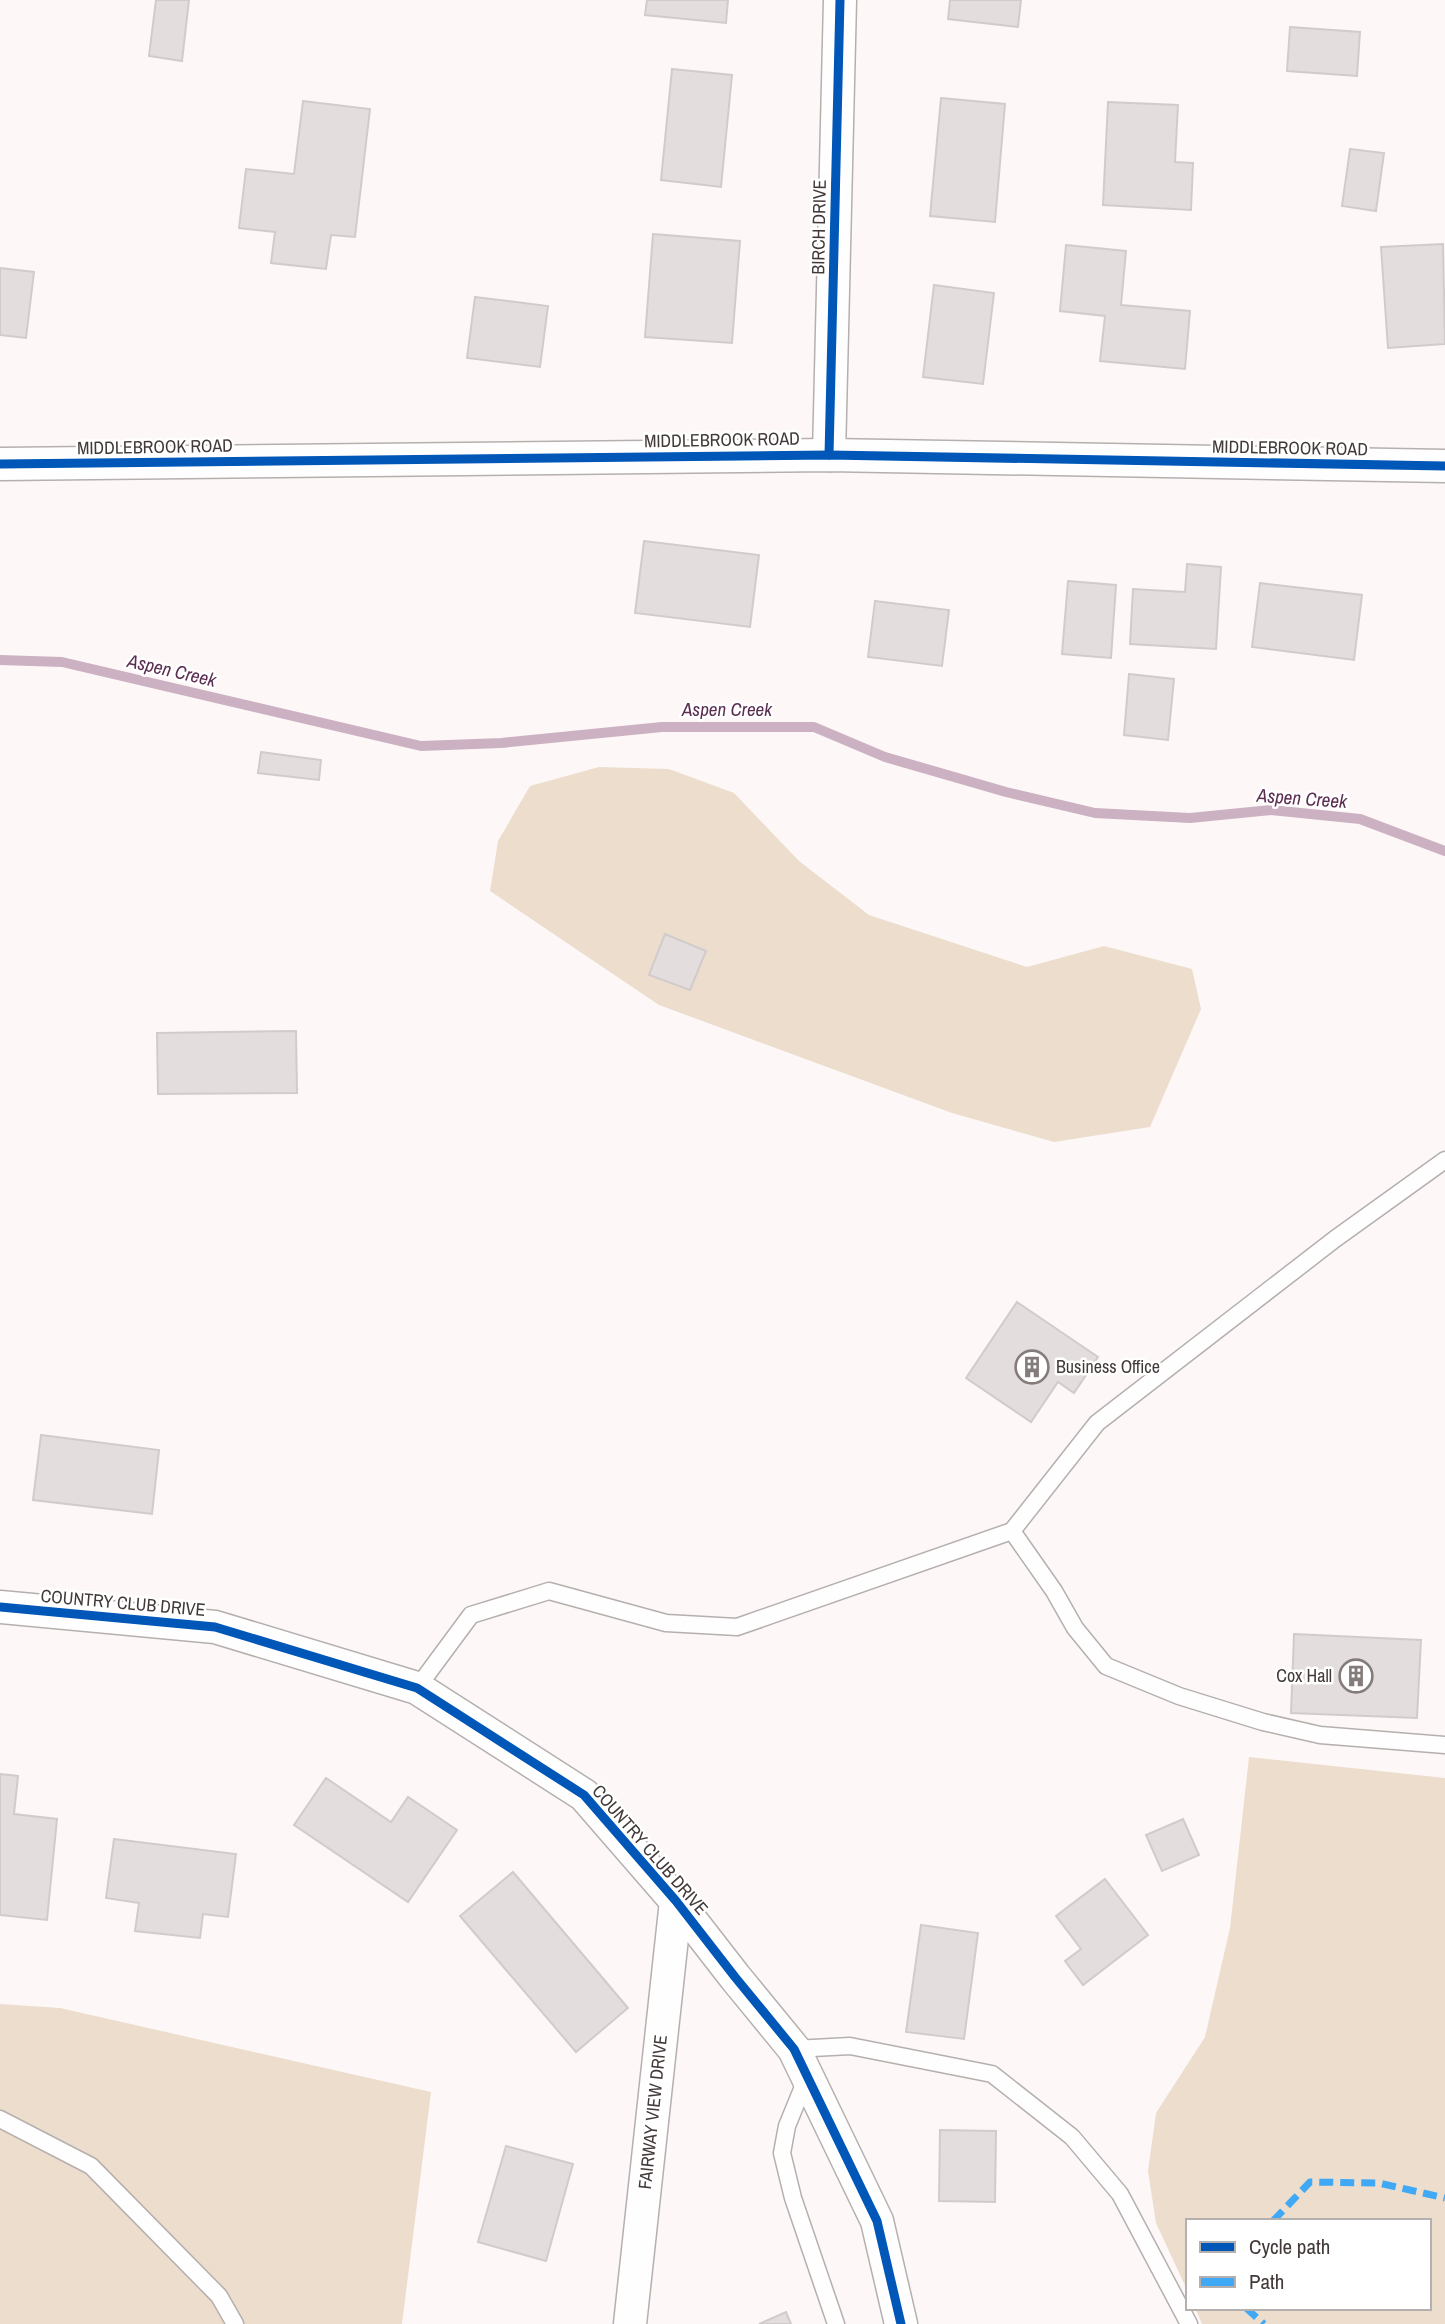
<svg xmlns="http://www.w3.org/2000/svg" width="1445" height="2324" font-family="'Archivo Narrow',sans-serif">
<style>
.green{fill:#ecddcd}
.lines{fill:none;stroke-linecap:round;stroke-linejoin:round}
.stream{stroke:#cbb1c2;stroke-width:10}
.building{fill:#e3dddd;stroke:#d2cbcc;stroke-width:2}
.service-casing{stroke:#b5afae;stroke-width:19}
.minor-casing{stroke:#b5afae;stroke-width:35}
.service{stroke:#fffefe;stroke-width:16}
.minor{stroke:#fffefe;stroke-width:32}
.quiet{stroke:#3fa9f5;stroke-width:7;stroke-dasharray:14 7;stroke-linecap:butt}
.cycleway-casing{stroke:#fff;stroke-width:13}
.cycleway{stroke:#0057b8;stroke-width:9}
.labels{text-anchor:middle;stroke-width:5;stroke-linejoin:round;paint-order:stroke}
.street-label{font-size:18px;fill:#423938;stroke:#fff}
.poi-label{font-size:18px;fill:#423938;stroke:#fff;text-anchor:start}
.water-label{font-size:19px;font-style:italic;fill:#5a2d51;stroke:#fff}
</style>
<rect width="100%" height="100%" fill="#fdf8f7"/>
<g class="green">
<polygon points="599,767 669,769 734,793 799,861 869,915 1027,967 1104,946 1192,969 1201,1009 1150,1127 1054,1142 952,1113 659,1005 490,891 498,841 530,786"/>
<polygon points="1249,1757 1445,1778 1445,2324 1202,2324 1195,2308 1429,2308 1429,2221 1188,2221 1188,2292 1156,2223 1148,2171 1156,2113 1205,2037 1230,1928"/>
<polygon points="0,2004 60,2008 431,2092 402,2324 0,2324"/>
</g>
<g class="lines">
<polyline class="stream" points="0,660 62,662 421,746 501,743 662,727 814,727 885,757 1006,792 1095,813 1190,818 1271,810 1360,819 1445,851"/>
</g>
<g class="building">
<polygon points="156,0 189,0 182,61 149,56"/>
<polygon points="647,0 728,0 726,23 645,15"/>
<polygon points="950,0 1021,0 1018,27 948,19"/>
<polygon points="1290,27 1360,32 1357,76 1287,71"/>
<polygon points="672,69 732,75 721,187 661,180"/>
<polygon points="941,98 1005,104 995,222 930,216"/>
<polygon points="303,101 370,109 355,237 331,235 326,269 271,263 275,232 239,228 246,169 294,174"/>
<polygon points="1108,102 1178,105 1175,162 1193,163 1191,210 1103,205"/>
<polygon points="1350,149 1384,153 1376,211 1342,206"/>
<polygon points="653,234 740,241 732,343 645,337"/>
<polygon points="1443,244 1445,344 1388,348 1381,247"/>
<polygon points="1066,245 1126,251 1121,305 1190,311 1185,369 1100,361 1105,316 1060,311"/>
<polygon points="0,268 34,272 26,338 0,335"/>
<polygon points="934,285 994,293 983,384 923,377"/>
<polygon points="475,297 548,306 540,367 467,358"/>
<polygon points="644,541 759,555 750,627 635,613"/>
<polygon points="1187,564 1221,567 1216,649 1130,644 1133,589 1185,592"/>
<polygon points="1068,581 1116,585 1111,658 1062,654"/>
<polygon points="1260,583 1362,595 1354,660 1252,647"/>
<polygon points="875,601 949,610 942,666 868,657"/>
<polygon points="1129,674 1174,679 1168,740 1124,735"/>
<polygon points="261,752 321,760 319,780 258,773"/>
<polygon points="665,934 706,951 690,990 649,975"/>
<polygon points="296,1031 297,1093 158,1094 157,1033"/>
<polygon points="1017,1302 1098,1357 1074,1393 1058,1382 1031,1422 966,1378"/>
<polygon points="41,1435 159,1450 152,1514 33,1500"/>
<polygon points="1294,1634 1421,1640 1417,1718 1291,1713"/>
<polygon points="0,1774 18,1776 14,1814 57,1819 47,1920 0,1915"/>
<polygon points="326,1778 391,1822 408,1797 457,1830 408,1902 294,1825"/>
<polygon points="1183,1819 1199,1855 1162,1871 1146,1835"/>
<polygon points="114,1839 236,1854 228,1917 203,1914 200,1938 135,1931 139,1903 106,1898"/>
<polygon points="513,1872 628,2008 576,2052 460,1916"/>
<polygon points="1105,1879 1148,1935 1083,1985 1065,1961 1081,1949 1056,1916"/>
<polygon points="921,1925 978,1933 964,2039 906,2032"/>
<polygon points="940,2130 996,2131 995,2202 939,2201"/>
<polygon points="506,2146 573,2164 546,2261 478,2242"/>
<polygon points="786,2312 791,2324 759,2324"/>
</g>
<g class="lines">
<defs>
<g id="service">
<polyline points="1012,1531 1054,1591 1075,1628 1106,1666 1179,1696 1263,1722 1320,1735 1445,1745"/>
<polyline points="417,1688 471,1615 549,1591 666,1623 737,1627 1012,1531 1097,1423 1335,1239 1445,1160"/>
<polyline points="794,2049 850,2046 992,2074 1072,2137 1120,2194 1189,2324"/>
<polyline points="807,2077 787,2126 782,2153 793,2198 836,2324"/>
<polyline points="0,2119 91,2166 219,2296 235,2324"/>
</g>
<g id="minor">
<polyline points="829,455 840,0"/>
<polyline points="0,464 829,455 1445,466"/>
<polyline points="0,1607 215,1627 417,1688 584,1795 676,1901 735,1977 794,2049 877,2221 901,2324"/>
<polyline points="630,2324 676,1901"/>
</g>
</defs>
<use href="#service" class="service-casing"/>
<use href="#minor" class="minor-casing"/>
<use href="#service" class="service"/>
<use href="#minor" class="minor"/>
<g class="quiet">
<polyline points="1273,2221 1310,2182 1379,2183 1445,2198"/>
<polyline points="1246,2308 1264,2324"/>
</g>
<defs>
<g id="cycleway">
<polyline points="829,455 840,0"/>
<polyline points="0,464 829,455 1445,466"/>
<polyline points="0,1607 215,1627 417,1688 584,1795 676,1901 735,1977 794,2049 877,2221 901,2324"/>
</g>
</defs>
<use href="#cycleway" class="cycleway-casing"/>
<use href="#cycleway" class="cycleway"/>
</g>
<defs>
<symbol id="building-ring" viewBox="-11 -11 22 22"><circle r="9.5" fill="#fff" stroke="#837c7b" stroke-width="1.5"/><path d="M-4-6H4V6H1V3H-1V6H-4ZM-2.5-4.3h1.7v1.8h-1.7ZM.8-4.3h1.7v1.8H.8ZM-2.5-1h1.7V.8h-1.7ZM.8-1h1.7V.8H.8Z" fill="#837c7b"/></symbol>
</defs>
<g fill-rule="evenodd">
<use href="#building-ring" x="1013" y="1348" width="38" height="38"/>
<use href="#building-ring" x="1337" y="1657" width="38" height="38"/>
</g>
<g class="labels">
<g class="street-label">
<text transform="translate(819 227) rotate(-89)" y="6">BIRCH DRIVE</text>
<text transform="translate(722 440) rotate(-1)" y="6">MIDDLEBROOK ROAD</text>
<text transform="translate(155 447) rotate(-1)" y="6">MIDDLEBROOK ROAD</text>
<text transform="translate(1290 448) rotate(1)" y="6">MIDDLEBROOK ROAD</text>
<text transform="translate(123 1603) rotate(5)" y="6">COUNTRY CLUB DRIVE</text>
<text transform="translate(650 1850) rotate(49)" y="6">COUNTRY CLUB DRIVE</text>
<text transform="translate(653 2112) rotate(-84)" y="6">FAIRWAY VIEW DRIVE</text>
</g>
<g class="poi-label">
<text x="1056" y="1373">Business Office</text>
<text x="1332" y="1682" text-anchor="end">Cox Hall</text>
</g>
<g class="water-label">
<text transform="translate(172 670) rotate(13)" y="7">Aspen Creek</text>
<text x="727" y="716">Aspen Creek</text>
<text transform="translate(1302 798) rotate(4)" y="7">Aspen Creek</text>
</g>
</g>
<rect x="1186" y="2219" width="245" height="91" fill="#ffffff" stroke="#b3b0af" stroke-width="2"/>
<rect x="1200" y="2242" width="35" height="10" fill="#0057b8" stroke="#b3b0af" stroke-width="2"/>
<text x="1249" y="2254" font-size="21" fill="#423938">Cycle path</text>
<rect x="1200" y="2277" width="35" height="10" fill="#3fa9f5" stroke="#b3b0af" stroke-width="2"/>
<text x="1249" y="2289" font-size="21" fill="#423938">Path</text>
</svg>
